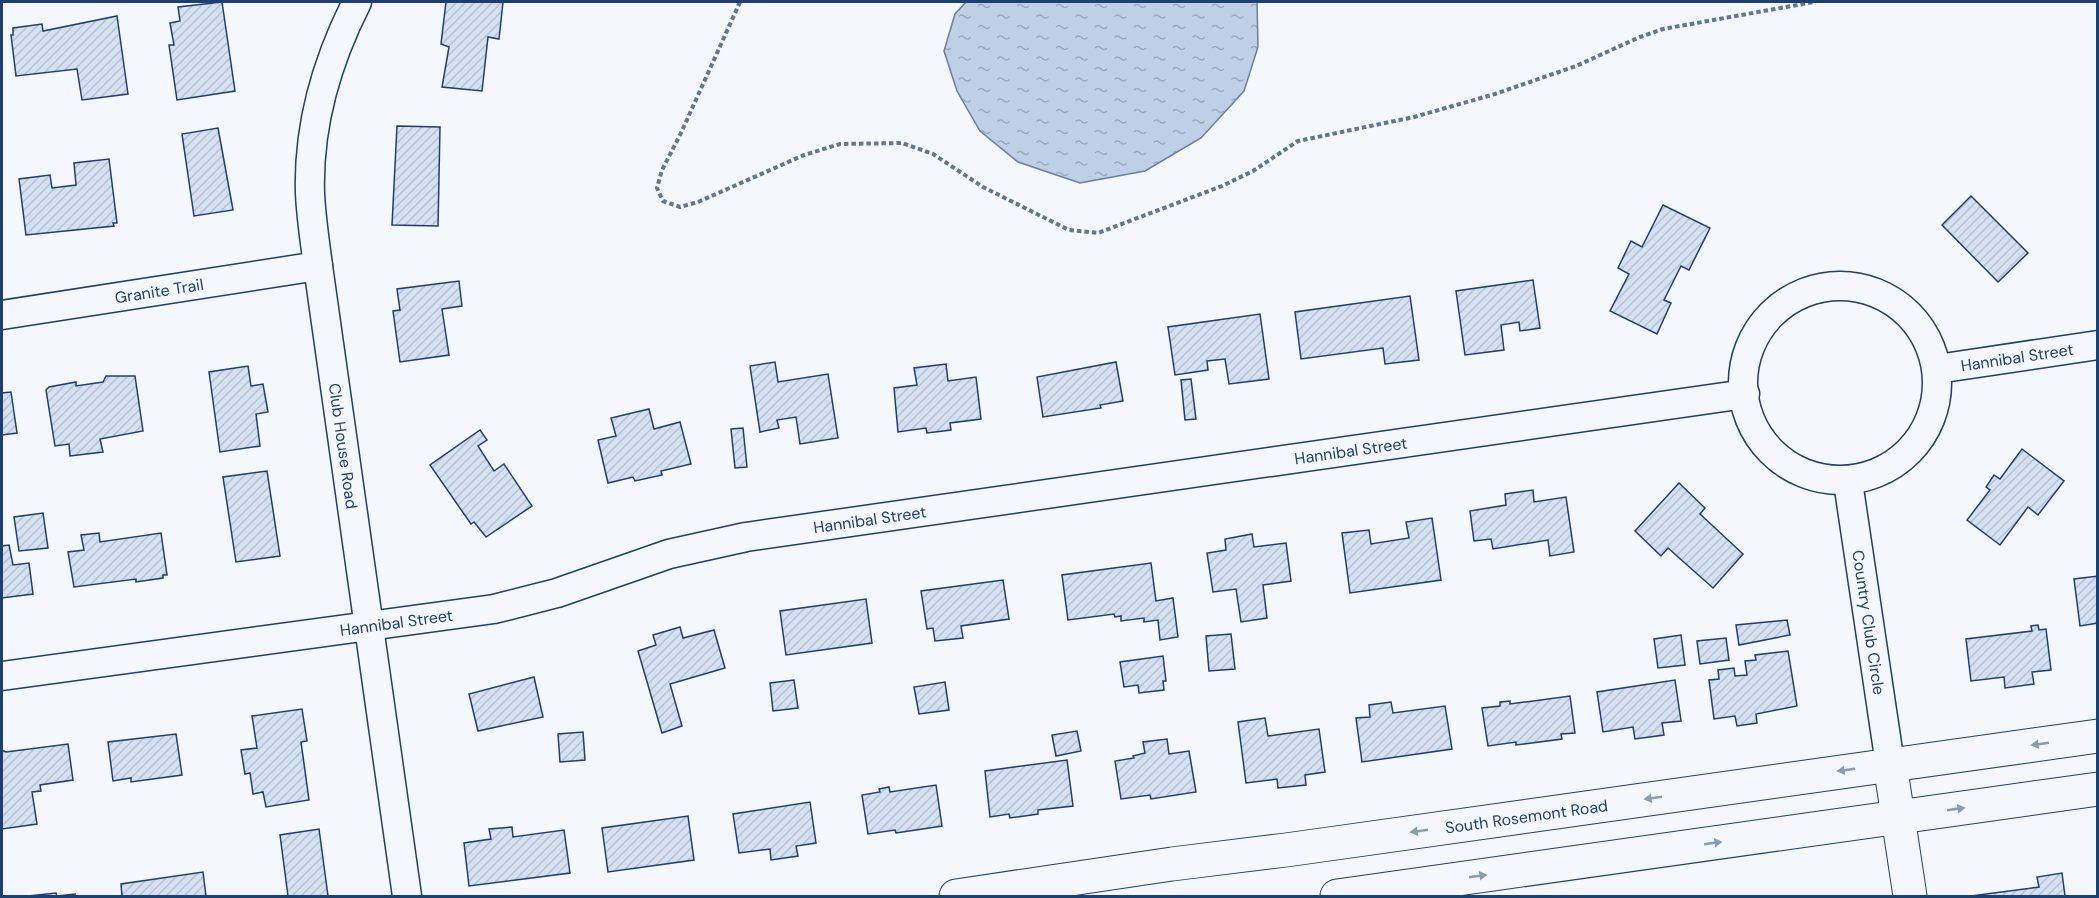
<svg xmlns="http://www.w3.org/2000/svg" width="2099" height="898" font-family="'DM Sans',sans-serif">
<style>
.water{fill:url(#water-ripples);stroke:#687fa3;stroke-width:1.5}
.building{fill:url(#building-hatch);stroke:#1d3f73;stroke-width:1.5}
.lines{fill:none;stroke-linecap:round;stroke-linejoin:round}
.street-casing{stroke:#1d3f73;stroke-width:31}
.secondary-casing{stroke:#1d3f73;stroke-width:35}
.path{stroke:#5e769c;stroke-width:4;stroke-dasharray:4.5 3;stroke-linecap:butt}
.street{stroke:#f4f7fb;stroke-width:28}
.secondary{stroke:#f4f7fb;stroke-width:33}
.oneway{fill:#889bb7}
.labels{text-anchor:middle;stroke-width:4.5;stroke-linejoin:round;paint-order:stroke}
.street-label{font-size:16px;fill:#1d3f73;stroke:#f4f7fb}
</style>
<defs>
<pattern id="water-ripples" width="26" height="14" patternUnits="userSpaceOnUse" patternTransform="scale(1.5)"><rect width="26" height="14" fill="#bed0e5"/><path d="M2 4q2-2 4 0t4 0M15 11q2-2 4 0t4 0" fill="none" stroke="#9aaabe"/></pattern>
<pattern id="building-hatch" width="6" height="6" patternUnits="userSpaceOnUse" patternTransform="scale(1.5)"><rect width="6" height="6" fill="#d5e0f0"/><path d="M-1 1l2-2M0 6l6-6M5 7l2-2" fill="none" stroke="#b6c1d1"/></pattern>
</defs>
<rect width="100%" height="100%" fill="#f4f7fb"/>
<polygon class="water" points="966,2 1257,2 1258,47 1244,91 1201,138 1145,171 1080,183 1018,162 980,131 957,91 944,51 955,14"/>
<g class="building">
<polygon points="222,2 235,91 177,100 169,45 174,45 170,23 180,21 178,7"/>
<polygon points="446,2 503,2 499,39 488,37 482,91 442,87 449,47 441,44"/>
<polygon points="117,16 128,94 82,100 77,69 16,76 11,35 13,35 13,28 42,24 43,31"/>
<polygon points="397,126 440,127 438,226 392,225"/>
<polygon points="218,128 233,210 194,216 182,134"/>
<polygon points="109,159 117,223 113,223 114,226 26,235 19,179 50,175 52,188 76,185 74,163"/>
<polygon points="1971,196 2028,253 1998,282 1942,225"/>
<polygon points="1663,205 1710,228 1689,270 1681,266 1664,300 1671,303 1657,334 1610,311 1629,274 1618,268 1631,241 1642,247"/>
<polygon points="1533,280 1540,328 1520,331 1519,322 1501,325 1504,350 1465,355 1456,291"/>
<polygon points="459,281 462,306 442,309 449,355 400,362 393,311 400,310 397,289"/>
<polygon points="1410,296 1419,360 1385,364 1383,348 1301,359 1295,312"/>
<polygon points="1260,314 1269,379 1229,384 1225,359 1207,361 1208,370 1175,375 1168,327"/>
<polygon points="775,362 778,382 828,374 838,438 800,444 796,417 777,420 779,428 760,432 750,366"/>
<polygon points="1116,362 1123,401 1100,405 1101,408 1043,417 1037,377"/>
<polygon points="946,364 948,381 976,377 981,419 950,423 951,430 927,433 926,428 898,432 894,388 917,385 914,368"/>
<polygon points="248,366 251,386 263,384 268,412 256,414 260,446 220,452 209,372"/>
<polygon points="106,376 135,376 143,431 100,439 103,452 70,456 69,444 55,446 46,390 49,387 76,382 76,386 103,382"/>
<polygon points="1191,379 1196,419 1185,420 1181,380"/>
<polygon points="11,392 17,433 2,435 2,393"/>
<polygon points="649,409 654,429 680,422 691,464 661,471 662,475 635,481 633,477 608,483 598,440 616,436 611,418"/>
<polygon points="743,428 747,467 735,468 731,429"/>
<polygon points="480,430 487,440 478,446 494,471 504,464 532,506 486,537 474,522 471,524 430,465"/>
<polygon points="2022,449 2064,481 2038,515 2028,507 2000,545 1967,520 1990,490 1986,487 1994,475 2000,479"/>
<polygon points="267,471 280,556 236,562 223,477"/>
<polygon points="1679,483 1705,508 1700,514 1743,554 1713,588 1668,548 1661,556 1635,531"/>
<polygon points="1533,490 1534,502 1566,497 1574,552 1550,556 1548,540 1493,549 1491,539 1474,541 1470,511 1506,505 1505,494"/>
<polygon points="43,513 48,548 19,551 14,517"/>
<polygon points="1432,518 1441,580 1350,593 1342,533 1369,530 1371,544 1409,538 1406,522"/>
<polygon points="99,533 100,542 161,533 167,575 163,575 163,578 136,582 136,579 74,587 68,552 84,550 81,535"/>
<polygon points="1252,534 1254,547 1286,543 1291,581 1263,585 1267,618 1241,622 1236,589 1213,592 1207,553 1226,550 1225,539"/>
<polygon points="9,545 13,565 29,563 33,594 2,598 2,546"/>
<polygon points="1151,563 1156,601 1173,598 1178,637 1160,640 1158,620 1144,622 1144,618 1121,621 1121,616 1115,617 1114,614 1068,620 1062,575"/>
<polygon points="2098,576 2098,623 2080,626 2074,579"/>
<polygon points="1003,580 1009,619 961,626 963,638 935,641 933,628 927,629 921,591"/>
<polygon points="866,599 872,643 786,655 780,611"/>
<polygon points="1787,620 1790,635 1739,645 1736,625"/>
<polygon points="2038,625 2039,630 2046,629 2051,670 2032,672 2034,684 2005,688 2004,677 1971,681 1966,639 2032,631 2031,626"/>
<polygon points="680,627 683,638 714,630 725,668 670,684 682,726 662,733 638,651 656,645 653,635"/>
<polygon points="1231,634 1235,669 1209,671 1206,636"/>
<polygon points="1681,635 1685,665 1658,668 1654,639"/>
<polygon points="1726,638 1729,660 1700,664 1697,641"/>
<polygon points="1788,651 1797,706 1756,714 1757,723 1737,726 1735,716 1714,719 1709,680 1719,679 1718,670 1734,668 1735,676 1747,675 1745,661 1756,660 1755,655"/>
<polygon points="1163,656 1166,681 1163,681 1164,690 1139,693 1138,685 1124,687 1120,662"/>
<polygon points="534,677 543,717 478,731 469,694"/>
<polygon points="794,680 798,708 773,711 770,683"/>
<polygon points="1675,680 1681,721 1662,723 1664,735 1635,739 1633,727 1603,732 1597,692"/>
<polygon points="945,682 949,710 919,714 914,687"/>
<polygon points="1570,696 1575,733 1561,734 1562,739 1516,745 1516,742 1488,746 1482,708 1500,706 1500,702 1510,701 1510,704"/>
<polygon points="1391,702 1393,713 1445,706 1452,749 1362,762 1356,718 1370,717 1369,705"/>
<polygon points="302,709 307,741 301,742 309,800 266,807 263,792 253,794 250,773 245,774 241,750 257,748 252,716"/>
<polygon points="1265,718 1268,736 1319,729 1325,772 1305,775 1306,785 1278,788 1277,779 1246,783 1238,722"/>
<polygon points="1077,731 1081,751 1056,756 1052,735"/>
<polygon points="583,732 585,760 560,762 558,734"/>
<polygon points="176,734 182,775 131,782 131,778 113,781 108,742"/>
<polygon points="1167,739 1169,754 1189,751 1196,792 1151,799 1150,795 1121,799 1115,761 1134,758 1133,756 1145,753 1143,742"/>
<polygon points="68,744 73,780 40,785 41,791 32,792 37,824 2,829 2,750 6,752"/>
<polygon points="1067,760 1073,806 1038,810 1038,814 1010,818 1009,814 990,817 985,771"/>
<polygon points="936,785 942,826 896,833 895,830 868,834 862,795 880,792 879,789 889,787 890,792"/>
<polygon points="810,802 816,843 796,846 798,856 771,860 770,849 739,853 733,814"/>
<polygon points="688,816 694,860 608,872 602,828"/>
<polygon points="512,827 513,837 564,830 570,873 469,886 464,843 491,839 489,829"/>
<polygon points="319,829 328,896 288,896 280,835"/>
<polygon points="203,872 206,896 122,896 121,884"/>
<polygon points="2062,873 2065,896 1971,896 2039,887 2037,877"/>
<polygon points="56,893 57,896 75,894 75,896 28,896"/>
</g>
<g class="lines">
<defs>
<g id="street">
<path id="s1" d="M357 2C327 61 308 126 310 193 311 217 315 242 318 266L407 896"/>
<circle cx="1840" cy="383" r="97"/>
<path id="s2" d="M2 315 318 266"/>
<path id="s3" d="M1937 369 2098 345"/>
<path id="s4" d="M1848 482 1890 764"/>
<path id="s5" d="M2 676 494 609 557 593 669 554 746 537 1745 394"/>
</g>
<g id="secondary">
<polyline points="1890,764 1910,896"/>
<path id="s6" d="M956 896 1172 864 1286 850 2098 736"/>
<polyline points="1337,896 2098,789"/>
</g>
</defs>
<use href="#street" class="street-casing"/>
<use href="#secondary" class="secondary-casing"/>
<polyline class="path" points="740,2 681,133 662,170 657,188 663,201 680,207 698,202 804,155 840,144 902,143 933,154 983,187 1069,230 1098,233 1222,186 1253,171 1298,141 1414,117 1495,94 1576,66 1640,37 1663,29 1814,2"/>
<use href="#street" class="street"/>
<use href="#secondary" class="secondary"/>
</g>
<defs><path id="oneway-solid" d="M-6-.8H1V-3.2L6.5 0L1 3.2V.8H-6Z" transform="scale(1.5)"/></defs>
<g class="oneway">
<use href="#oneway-solid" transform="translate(2040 744) rotate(172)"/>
<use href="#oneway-solid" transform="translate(1846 770) rotate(172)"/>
<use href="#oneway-solid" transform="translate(1653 798) rotate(172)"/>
<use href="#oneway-solid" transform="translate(1956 809) rotate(-8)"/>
<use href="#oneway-solid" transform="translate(1419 831) rotate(172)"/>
<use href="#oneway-solid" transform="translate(1713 843) rotate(-8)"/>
<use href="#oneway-solid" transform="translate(1478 876) rotate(-8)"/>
</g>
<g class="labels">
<g class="street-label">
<text dy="6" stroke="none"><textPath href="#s2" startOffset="159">Granite Trail</textPath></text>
<text dy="6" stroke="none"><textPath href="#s3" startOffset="81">Hannibal Street</textPath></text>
<text dy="6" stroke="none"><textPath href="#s1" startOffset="454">Club House Road</textPath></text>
<text dy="6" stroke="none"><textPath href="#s5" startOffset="1370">Hannibal Street</textPath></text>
<text dy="6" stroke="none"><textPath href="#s5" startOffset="884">Hannibal Street</textPath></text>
<text dy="6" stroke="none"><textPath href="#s5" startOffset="398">Hannibal Street</textPath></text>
<text dy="6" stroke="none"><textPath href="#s4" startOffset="142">Country Club Circle</textPath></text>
<text dy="6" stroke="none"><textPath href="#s6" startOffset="576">South Rosemont Road</textPath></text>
</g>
</g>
<rect width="2099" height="898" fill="none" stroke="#1d3f73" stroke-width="6"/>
</svg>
